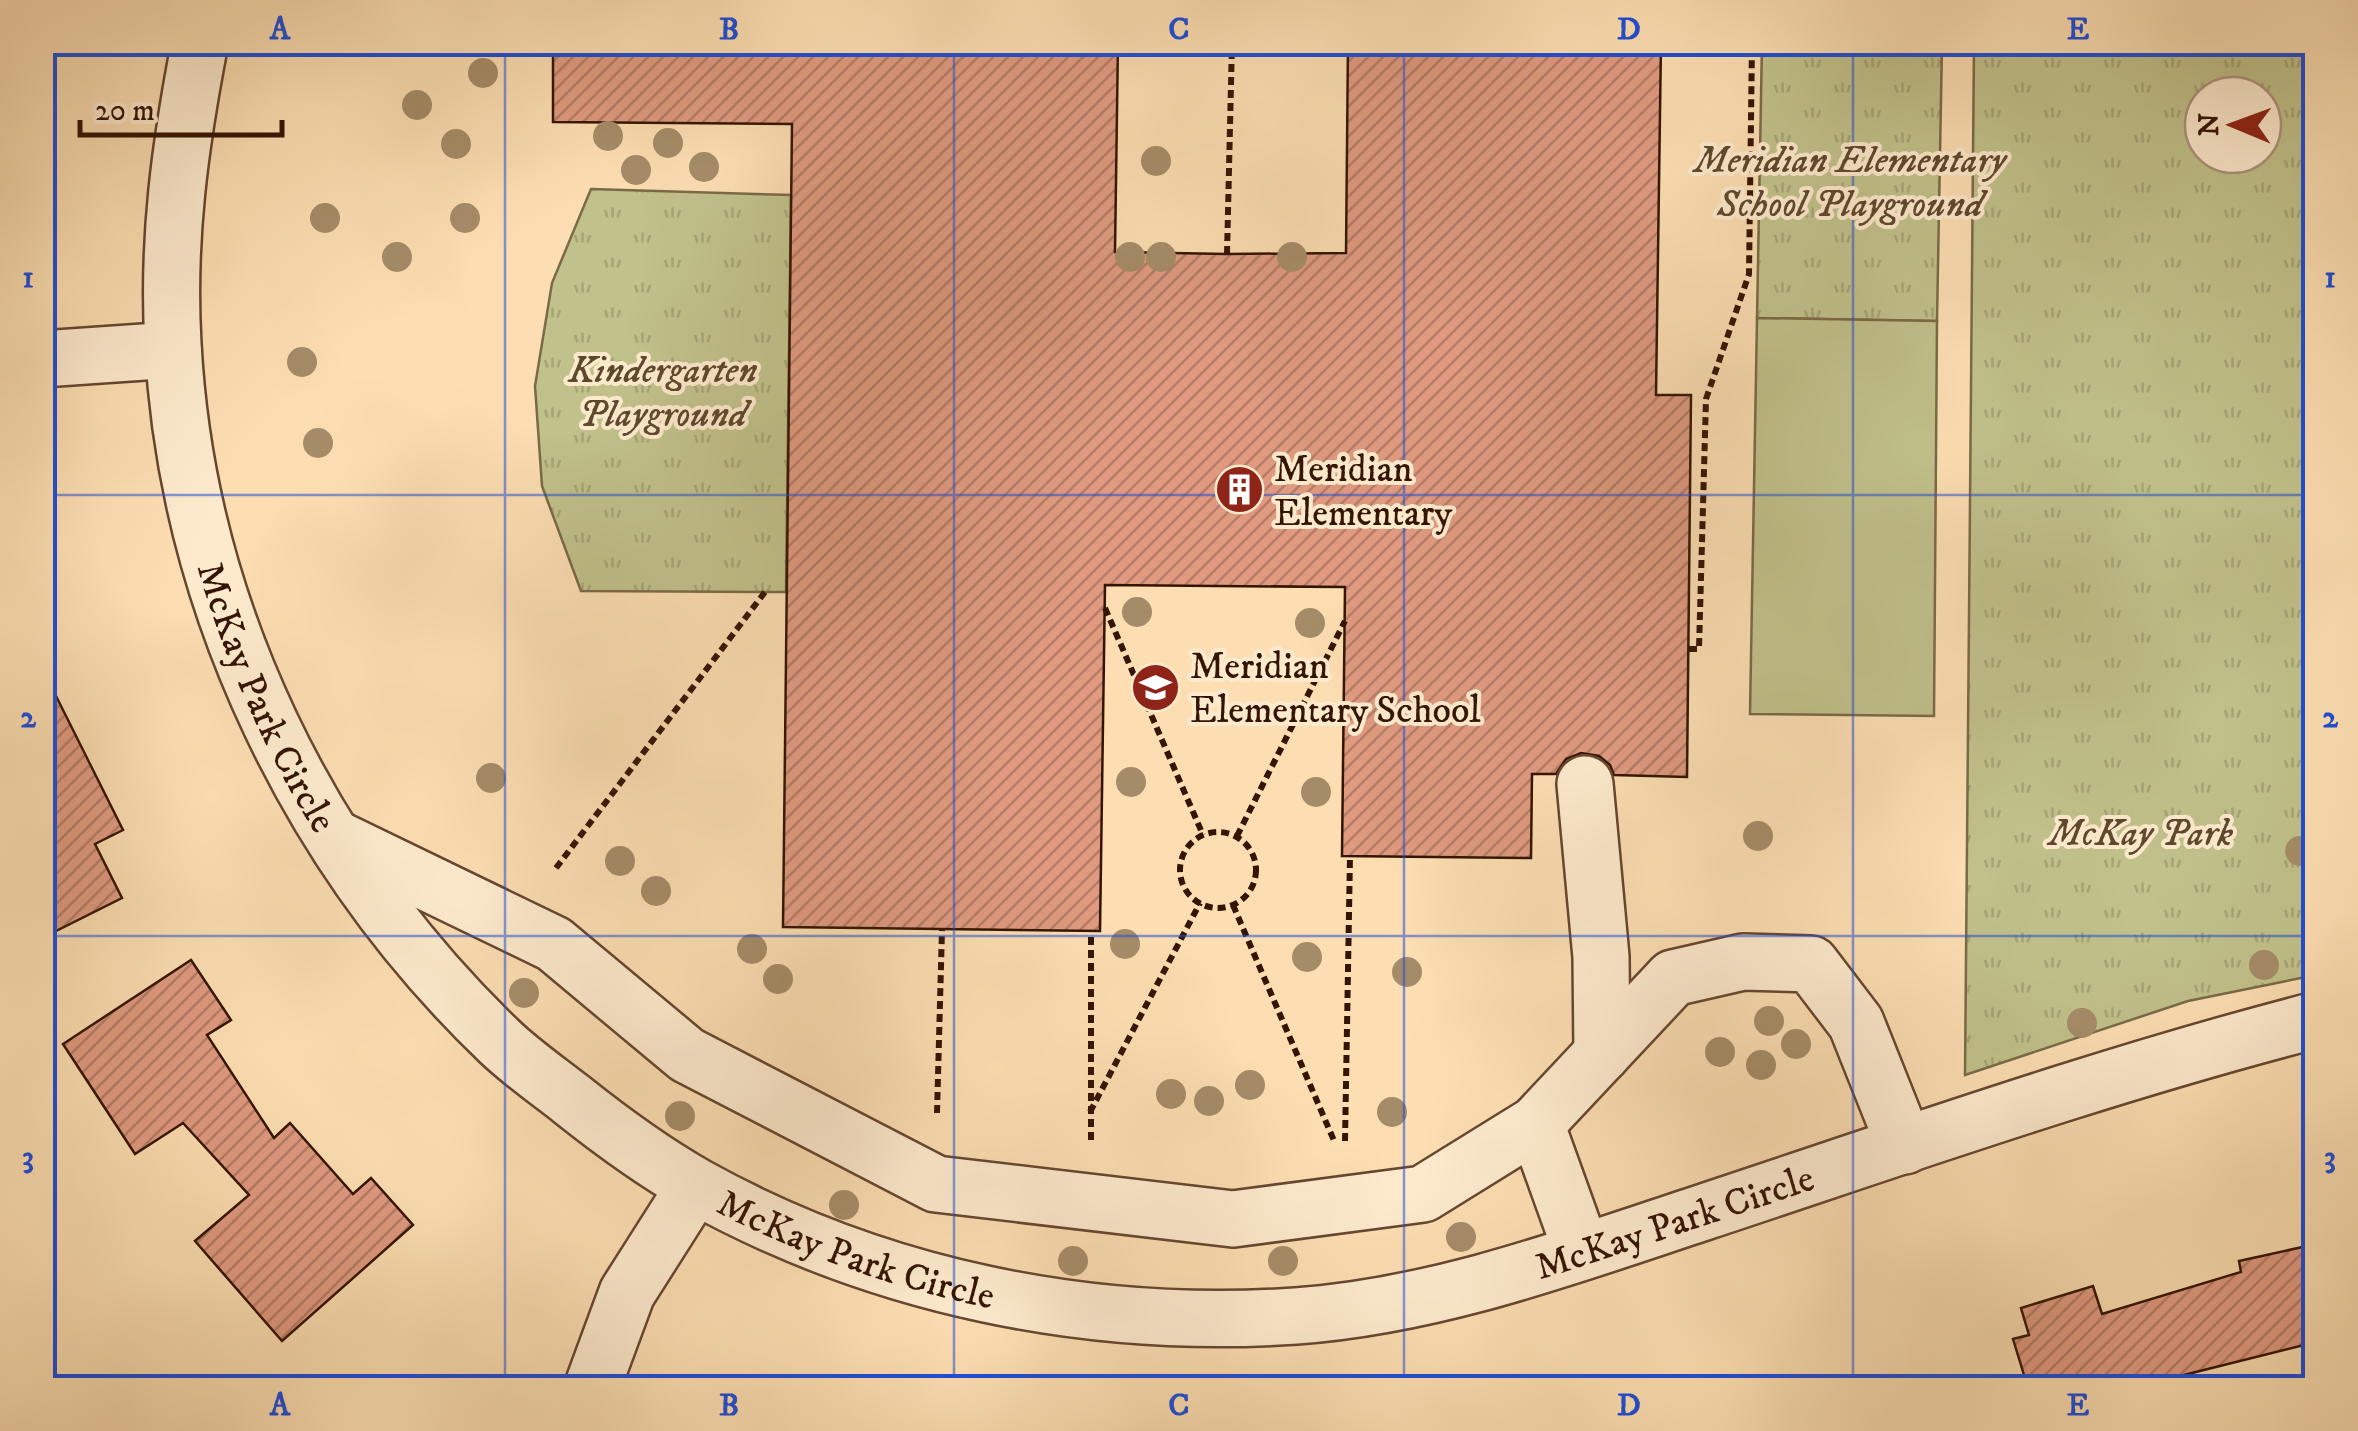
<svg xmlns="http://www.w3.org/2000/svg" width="2358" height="1431" font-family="'IM FELL DW Pica',serif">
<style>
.park{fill:url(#park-tufts);stroke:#7a6a47;stroke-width:2.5;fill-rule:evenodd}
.garden{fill:#c1c18b;stroke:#7a6a47;stroke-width:2.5}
.building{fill:url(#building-hatch);stroke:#341403;stroke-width:2.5}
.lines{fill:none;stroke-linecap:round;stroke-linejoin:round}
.minor-casing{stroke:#66462f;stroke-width:60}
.path{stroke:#341403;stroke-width:6;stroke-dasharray:8 5;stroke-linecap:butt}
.minor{stroke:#fdeacd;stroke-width:55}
.tree{fill:#a58c68}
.grid{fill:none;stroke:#1d4ed8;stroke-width:2.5;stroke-opacity:0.55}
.labels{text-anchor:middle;stroke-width:8;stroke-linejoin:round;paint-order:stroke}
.park-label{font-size:38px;font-style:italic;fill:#5e482c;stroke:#fdeacd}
.poi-label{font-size:38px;fill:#341403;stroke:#fdeacd;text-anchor:start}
.street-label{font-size:38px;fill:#341403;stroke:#fdeacd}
.neatline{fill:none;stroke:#1d4ed8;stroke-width:4}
.grid-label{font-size:32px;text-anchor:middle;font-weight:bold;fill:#1d4ed8}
</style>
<defs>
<pattern id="park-tufts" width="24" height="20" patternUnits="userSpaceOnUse" patternTransform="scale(2.5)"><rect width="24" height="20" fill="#c1c18b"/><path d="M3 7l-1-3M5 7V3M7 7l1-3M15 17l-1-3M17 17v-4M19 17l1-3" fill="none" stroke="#a6a576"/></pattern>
<pattern id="building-hatch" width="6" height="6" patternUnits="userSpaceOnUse" patternTransform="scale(2.5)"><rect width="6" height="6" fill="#df9a80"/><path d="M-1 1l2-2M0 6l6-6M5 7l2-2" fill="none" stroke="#b67c67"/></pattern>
</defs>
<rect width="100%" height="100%" fill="#fcdeb2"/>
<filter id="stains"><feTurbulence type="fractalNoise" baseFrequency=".002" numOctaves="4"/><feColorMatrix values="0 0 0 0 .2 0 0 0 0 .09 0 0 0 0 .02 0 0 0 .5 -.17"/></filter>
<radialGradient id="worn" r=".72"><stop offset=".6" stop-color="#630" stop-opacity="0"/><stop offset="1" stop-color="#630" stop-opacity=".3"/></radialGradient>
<g class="park">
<polygon points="1762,43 1942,43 1937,321 1757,318"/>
<path d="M1974 43H2315L2316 975 2188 1001 1965 1075ZM2203 95H2263V155H2203Z"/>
<polygon points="591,189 791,195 786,592 581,591 542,486 535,386 552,283"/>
</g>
<polygon class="garden" points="1757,318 1937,321 1934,716 1750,714"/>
<g class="building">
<polygon points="553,42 1118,42 1115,252 1227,254 1346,253 1348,42 1661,42 1656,395 1691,395 1687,777 1614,775 1610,765 1599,756 1581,753 1566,759 1556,774 1532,774 1531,858 1342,856 1345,587 1105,585 1100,931 783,927 792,124 553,122"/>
<polygon points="42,668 123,830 95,844 122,898 42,938"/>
<polygon points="191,960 231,1020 207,1035 274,1138 290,1123 353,1194 371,1178 413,1225 282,1341 195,1241 249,1195 183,1123 135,1154 63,1044"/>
<polygon points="2316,1244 2316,1342 2180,1376 2184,1388 2028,1388 2013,1339 2029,1335 2021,1308 2093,1286 2102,1314 2241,1272 2239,1261"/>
</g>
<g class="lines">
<defs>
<g id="minor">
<path id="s1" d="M200 42C180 145 167 239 173 344 187 608 310 860 500 1042 522 1063 548 1081 571 1099 611 1131 652 1161 696 1186 878 1287 1088 1330 1296 1316 1437 1306 1574 1255 1707 1211 1909 1144 2110 1073 2316 1020"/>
<polyline points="42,359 173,350"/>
<polyline points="1585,784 1601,957 1602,1054"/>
<polyline points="335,838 554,944 687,1055 936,1184 1233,1219 1423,1194 1536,1124 1673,978 1743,962 1811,964 1856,1023 1905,1146"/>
<polyline points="1536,1124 1582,1252"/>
<polyline points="592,1388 627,1293 695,1186"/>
</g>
</defs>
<use href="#minor" class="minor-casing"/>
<g class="path">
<polyline points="1227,254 1232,42"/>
<polyline points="1105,608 1203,835"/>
<polyline points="1689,649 1699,649 1706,399 1749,274 1752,42"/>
<circle cx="1218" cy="870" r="38"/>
<polyline points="1237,836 1345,621"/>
<polyline points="556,868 765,592"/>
<polyline points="1233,905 1335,1143"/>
<polyline points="1090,1112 1200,903"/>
<polyline points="937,1113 942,929"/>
<polyline points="1091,1140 1091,931"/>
<polyline points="1345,1141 1350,856"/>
</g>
<use href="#minor" class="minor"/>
</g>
<g class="tree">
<circle cx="483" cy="73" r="15"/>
<circle cx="417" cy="105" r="15"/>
<circle cx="608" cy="136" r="15"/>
<circle cx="668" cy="143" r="15"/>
<circle cx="456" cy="144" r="15"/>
<circle cx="1156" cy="161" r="15"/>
<circle cx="704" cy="167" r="15"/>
<circle cx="636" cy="170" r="15"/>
<circle cx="325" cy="218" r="15"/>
<circle cx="465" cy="218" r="15"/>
<circle cx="397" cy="257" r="15"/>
<circle cx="1130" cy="257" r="15"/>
<circle cx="1161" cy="257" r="15"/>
<circle cx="1292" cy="257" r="15"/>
<circle cx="302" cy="362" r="15"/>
<circle cx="318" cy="443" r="15"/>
<circle cx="1137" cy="612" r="15"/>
<circle cx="1310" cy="623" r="15"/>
<circle cx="491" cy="778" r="15"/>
<circle cx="1131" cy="782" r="15"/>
<circle cx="1316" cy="792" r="15"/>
<circle cx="1758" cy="836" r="15"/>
<circle cx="2300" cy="851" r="15"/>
<circle cx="620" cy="861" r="15"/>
<circle cx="656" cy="891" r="15"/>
<circle cx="1125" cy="944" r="15"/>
<circle cx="752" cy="949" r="15"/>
<circle cx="1307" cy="957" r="15"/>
<circle cx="2264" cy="965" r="15"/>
<circle cx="1407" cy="972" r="15"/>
<circle cx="778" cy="979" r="15"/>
<circle cx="524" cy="993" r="15"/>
<circle cx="1769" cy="1021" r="15"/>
<circle cx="2082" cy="1023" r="15"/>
<circle cx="1796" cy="1044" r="15"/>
<circle cx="1720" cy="1052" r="15"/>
<circle cx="1761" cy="1065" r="15"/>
<circle cx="1250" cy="1085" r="15"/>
<circle cx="1171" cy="1094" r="15"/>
<circle cx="1209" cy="1101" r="15"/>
<circle cx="1392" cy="1112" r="15"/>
<circle cx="680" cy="1116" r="15"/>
<circle cx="844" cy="1205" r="15"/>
<circle cx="1461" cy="1237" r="15"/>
<circle cx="1073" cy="1261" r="15"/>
<circle cx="1283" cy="1261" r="15"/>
</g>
<path class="grid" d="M505 42V1388M954 42V1388M1404 42V1388M1853 42V1388M42 495H2316M42 936H2316"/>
<defs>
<symbol id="building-disc" viewBox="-11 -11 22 22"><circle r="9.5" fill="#8f2418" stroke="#fdeacd"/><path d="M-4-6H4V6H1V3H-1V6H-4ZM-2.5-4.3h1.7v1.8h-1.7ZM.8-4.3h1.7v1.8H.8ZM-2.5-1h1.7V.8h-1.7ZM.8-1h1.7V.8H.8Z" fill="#fff"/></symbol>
<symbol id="school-disc" viewBox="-11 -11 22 22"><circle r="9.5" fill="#8f2418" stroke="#fdeacd"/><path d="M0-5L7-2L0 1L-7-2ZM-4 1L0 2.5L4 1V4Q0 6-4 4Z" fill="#fff"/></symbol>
</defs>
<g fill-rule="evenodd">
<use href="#building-disc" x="1212" y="462" width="55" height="55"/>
<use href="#school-disc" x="1128" y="660" width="55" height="55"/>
</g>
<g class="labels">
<g class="park-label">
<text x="1850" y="172">Meridian Elementary<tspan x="1850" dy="44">School Playground</tspan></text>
<text x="663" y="382">Kindergarten<tspan x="663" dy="44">Playground</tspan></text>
<text x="2141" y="845">McKay Park</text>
</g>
<g class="poi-label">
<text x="1274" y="481">Meridian<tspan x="1274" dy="44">Elementary</tspan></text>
<text x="1190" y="678">Meridian<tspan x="1190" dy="44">Elementary School</tspan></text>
</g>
<g class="street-label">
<text dy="13" stroke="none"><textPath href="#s1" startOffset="672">McKay Park Circle</textPath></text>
<text dy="13" stroke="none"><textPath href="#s1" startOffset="2350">McKay Park Circle</textPath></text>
<text dy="13" stroke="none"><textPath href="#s1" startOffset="1510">McKay Park Circle</textPath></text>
</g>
</g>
<rect width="2358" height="1431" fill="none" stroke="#fcdeb2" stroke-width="110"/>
<g transform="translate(2233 125) rotate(271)"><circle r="48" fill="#fdeacd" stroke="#ad947c" stroke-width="2.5"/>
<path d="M0-8L18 38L0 25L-18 38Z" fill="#8f2418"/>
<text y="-15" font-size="28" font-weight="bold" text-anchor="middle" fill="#341403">N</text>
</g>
<path d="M80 120v15h202v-15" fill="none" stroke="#341403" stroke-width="5"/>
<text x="95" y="120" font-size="30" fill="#341403" stroke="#fdeacd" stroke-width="8" paint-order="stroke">20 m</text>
<rect x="55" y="55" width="2248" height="1321" class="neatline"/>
<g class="grid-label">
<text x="280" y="39">A</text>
<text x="729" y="39">B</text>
<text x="1179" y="39">C</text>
<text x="1629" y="39">D</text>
<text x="2078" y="39">E</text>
<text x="28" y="287">1</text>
<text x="2330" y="287">1</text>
<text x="28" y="727">2</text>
<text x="2330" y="727">2</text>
<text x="28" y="1167">3</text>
<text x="2330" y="1167">3</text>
<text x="280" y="1415">A</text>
<text x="729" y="1415">B</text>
<text x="1179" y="1415">C</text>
<text x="1629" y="1415">D</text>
<text x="2078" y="1415">E</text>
</g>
<rect width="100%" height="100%" filter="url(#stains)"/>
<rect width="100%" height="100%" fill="url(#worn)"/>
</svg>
